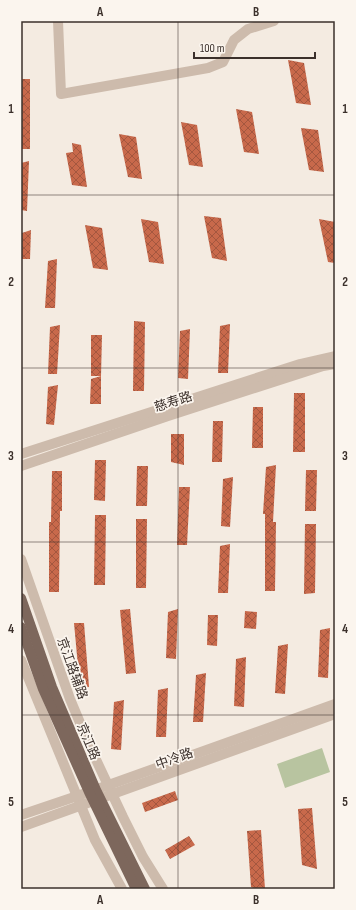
<svg xmlns="http://www.w3.org/2000/svg" width="356" height="910" font-family="'Sofia Sans Condensed','Noto Sans SC',sans-serif">
<style>
.garden{fill:#b8c4a0}
.building{fill:url(#building-cross-hatch)}
.lines{fill:none;stroke-linecap:round;stroke-linejoin:round}
.minor{stroke:#cdbbac;stroke-width:10}
.major{stroke:#7d675c;stroke-width:10}
.grid{fill:none;stroke:#3b302b;stroke-width:1;stroke-opacity:0.55}
.labels{text-anchor:middle;stroke-width:3.5;stroke-linejoin:round;paint-order:stroke}
.street-label{font-size:13px;fill:#3b302b;stroke:#fbf5ee}
.neatline{fill:none;stroke:#3b302b;stroke-width:1.5}
.grid-label{font-size:13px;text-anchor:middle;font-weight:bold;fill:#3b302b}
</style>
<defs>
<pattern id="building-cross-hatch" width="8" height="8" patternUnits="userSpaceOnUse"><rect width="8" height="8" fill="#c8694b"/><path d="M0 0l8 8M0 8l8-8" fill="none" stroke="#a4573f"/></pattern>
</defs>
<rect width="100%" height="100%" fill="#f4ebe1"/>
<polygon class="garden" points="322,748 330,772 285,788 277,764"/>
<g class="building">
<polygon points="288,60 304,63 311,105 296,103"/>
<rect x="21" y="79" width="9" height="70"/>
<polygon points="236,109 252,112 259,154 244,152"/>
<polygon points="181,122 197,125 203,167 189,165"/>
<polygon points="301,128 318,130 324,172 309,170"/>
<polygon points="119,134 136,137 142,179 128,177"/>
<polygon points="72,143 81,145 87,187 72,185 66,153 73,152"/>
<polygon points="29,161 27,211 21,210 21,163"/>
<polygon points="204,216 221,218 227,261 212,258"/>
<polygon points="141,219 158,222 164,264 149,262"/>
<polygon points="319,219 335,222 335,263 328,262"/>
<polygon points="85,225 102,228 108,270 93,268"/>
<polygon points="31,230 30,259 21,259 22,233"/>
<polygon points="57,259 55,308 45,308 48,261"/>
<polygon points="134,321 145,322 144,391 133,391"/>
<polygon points="230,324 228,373 218,373 220,326"/>
<polygon points="60,325 57,374 48,374 50,327"/>
<polygon points="190,329 188,379 178,378 180,331"/>
<polygon points="91,335 102,335 101,376 91,376"/>
<polygon points="101,376 101,404 90,404 91,379"/>
<polygon points="58,385 54,425 46,424 48,387"/>
<polygon points="294,393 305,393 305,452 293,452"/>
<polygon points="253,407 263,407 263,448 252,448"/>
<polygon points="213,421 223,421 222,462 212,462"/>
<polygon points="171,434 184,434 184,465 171,462"/>
<polygon points="95,460 106,460 105,501 94,500"/>
<polygon points="276,465 273,522 276,522 275,591 265,591 265,514 263,514 266,467"/>
<polygon points="137,466 148,466 147,506 136,506"/>
<polygon points="306,470 317,470 316,511 305,511"/>
<polygon points="52,471 62,471 62,511 60,511 59,592 49,592 49,522 51,522"/>
<polygon points="233,477 230,527 221,526 223,479"/>
<polygon points="179,487 190,487 187,545 177,545"/>
<polygon points="95,515 106,515 105,585 94,585"/>
<polygon points="136,519 147,519 146,588 136,588"/>
<polygon points="305,524 316,524 315,593 304,594"/>
<polygon points="230,544 228,593 218,593 220,546"/>
<polygon points="130,609 136,673 126,674 120,610"/>
<polygon points="178,609 176,659 166,658 168,612"/>
<polygon points="245,611 257,612 256,629 244,628"/>
<polygon points="208,615 218,615 217,646 207,645"/>
<polygon points="74,623 84,623 89,687 80,688"/>
<polygon points="330,628 328,678 318,677 320,630"/>
<polygon points="288,644 285,694 275,693 278,646"/>
<polygon points="246,657 244,707 234,706 236,659"/>
<polygon points="206,673 203,722 193,722 196,675"/>
<polygon points="168,688 166,737 156,737 158,690"/>
<polygon points="124,700 121,750 111,749 114,702"/>
<polygon points="175,791 178,800 145,812 142,803"/>
<polygon points="312,808 317,869 302,865 298,809"/>
<polygon points="261,830 265,889 256,889 251,887 247,831"/>
<polygon points="189,836 195,845 170,859 165,850"/>
</g>
<g class="lines">
<g class="minor">
<polyline points="58,21 61,94 208,68 223,62 234,40 248,29 274,21"/>
<polyline points="21,454 300,364 335,356"/>
<polyline points="21,466 168,416 323,366 335,364"/>
<polyline points="21,559 70,699 91,749 123,817 143,857 163,889"/>
<polyline points="21,660 95,840 122,889"/>
<polyline points="21,815 89,792 335,704"/>
<polyline points="21,827 335,714"/>
</g>
<g class="major">
<polyline points="21,598 52,687 96,790 145,889"/>
<polyline points="21,627 43,689 89,792 136,889"/>
</g>
</g>
<path class="grid" d="M178 21V889M21 195H335M21 368H335M21 542H335M21 715H335"/>
<g class="labels">
<g class="street-label">
<text transform="translate(173 401) rotate(-18)" y="5">慈寿路</text>
<text transform="translate(73 668) rotate(70)" y="5">京江路辅路</text>
<text transform="translate(89 741) rotate(67)" y="5">京江路</text>
<text transform="translate(174 758) rotate(-20)" y="5">中冷路</text>
</g>
</g>
<rect width="356" height="910" fill="none" stroke="#fbf5ee" stroke-width="44"/>
<path d="M194 52v6h121v-6" fill="none" stroke="#3b302b" stroke-width="2"/>
<text x="200" y="52" font-size="12" fill="#3b302b" stroke="#fbf5ee" stroke-width="3" paint-order="stroke">100 m</text>
<rect x="22" y="22" width="312" height="866" class="neatline"/>
<g class="grid-label">
<text x="100" y="16">A</text>
<text x="256" y="16">B</text>
<text x="11" y="113">1</text>
<text x="345" y="113">1</text>
<text x="11" y="286">2</text>
<text x="345" y="286">2</text>
<text x="11" y="460">3</text>
<text x="345" y="460">3</text>
<text x="11" y="633">4</text>
<text x="345" y="633">4</text>
<text x="11" y="806">5</text>
<text x="345" y="806">5</text>
<text x="100" y="904">A</text>
<text x="256" y="904">B</text>
</g>
</svg>
